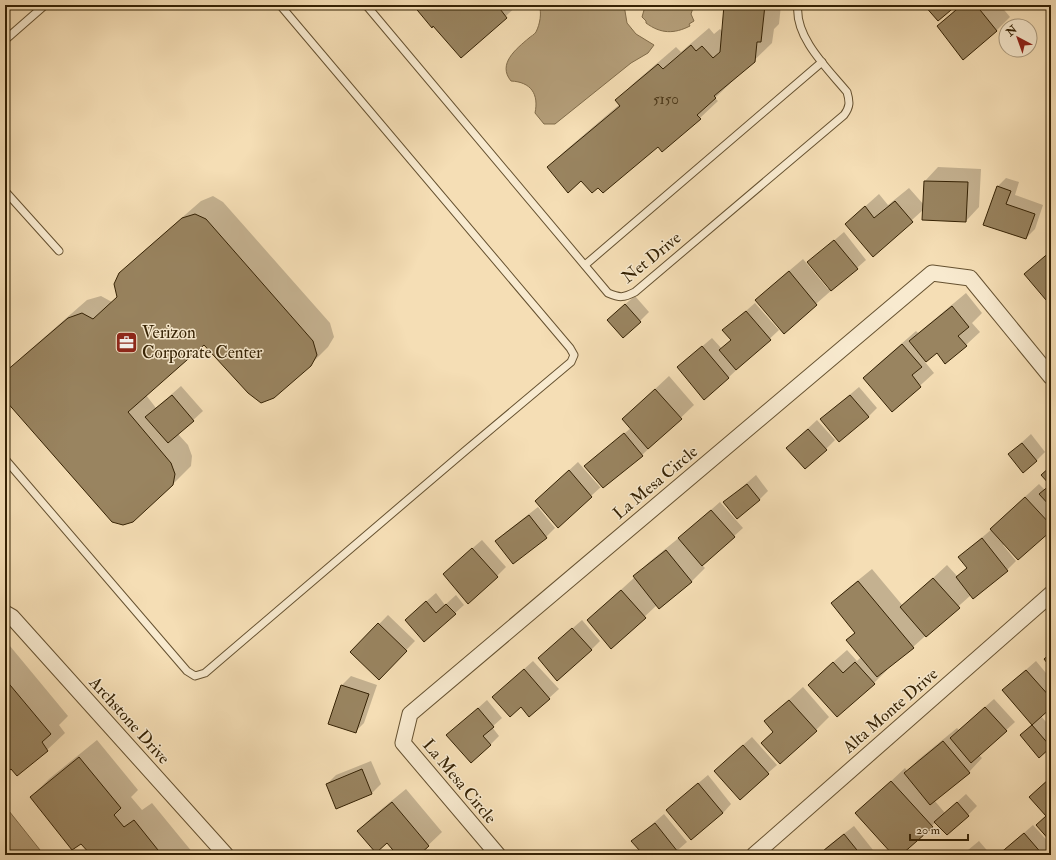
<svg xmlns="http://www.w3.org/2000/svg" width="1056" height="860" font-family="'IM FELL Double Pica',serif">
<style>
.water{fill:#b49e79;stroke:#816c4a}
.shadow{fill:#0003}
.building{fill:#998460;stroke:#352204}
.lines{fill:none;stroke-linecap:round;stroke-linejoin:round}
.lane-casing{stroke:#655130;stroke-width:9}
.street-casing{stroke:#655130;stroke-width:17}
.lane{stroke:#f8eacf;stroke-width:7}
.street{stroke:#f8eacf;stroke-width:15}
.labels{text-anchor:middle;stroke-width:3;stroke-linejoin:round;paint-order:stroke}
.number-label{font-size:15px;fill:#4e3a1b}
.street-label{font-size:17px;fill:#352204;stroke:#f8eacf}
.poi-label{font-size:17px;fill:#352204;stroke:#f8eacf;text-anchor:start}
</style>
<rect width="100%" height="100%" fill="#f5deb5"/>
<filter id="stains"><feTurbulence type="fractalNoise" baseFrequency=".005" numOctaves="4"/><feColorMatrix values="0 0 0 0 .2 0 0 0 0 .09 0 0 0 0 .02 0 0 0 .5 -.17"/></filter>
<radialGradient id="worn" r=".72"><stop offset=".6" stop-color="#630" stop-opacity="0"/><stop offset="1" stop-color="#630" stop-opacity=".3"/></radialGradient>
<g class="water">
<path d="M539 5H624L627 23 636 34 654 45 648 53 631 63 555 124H544L535 113C539 94 531 82 511 81 497 64 516 49 529 38 531 36 534 35 536 32 540 24 542 13 539 5Z"/>
<path d="M643 5H690L693 8 691 14 694 21 689 24 690 26C674 34 661 34 646 23V21L642 17 644 10Z"/>
<polygon points="5,806 44,855 5,855"/>
</g>
<g class="shadow">
<polygon points="414,5 518,5 461,57"/>
<polygon points="725,5 781,5 779,24 774,29 772,43 715,98 718,101 700,118 598,186 548,167 566,150 620,104 617,100 634,83 676,47 681,52 709,28 714,34 720,29 723,32"/>
<polygon points="960,5 1000,5 1010,17 997,30 963,58 938,26"/>
<polygon points="938,167 981,169 979,207 966,221 923,210 873,255 860,211 879,194 888,205 909,188 924,205 925,181"/>
<polygon points="1006,178 1019,182 1015,195 1043,205 1035,229 1026,238 985,224 997,187"/>
<polygon points="213,196 223,202 330,323 334,337 328,347 310,365 205,344 146,395 156,408 181,386 203,411 178,434 188,445 192,456 191,466 173,484 5,398 5,374 24,355 87,300 101,296 112,302 118,296 120,274 138,256 201,201"/>
<polygon points="844,232 866,260 784,332 757,300 770,287 803,259 828,289 830,288 809,262"/>
<polygon points="966,293 982,313 972,323 980,332 966,345 937,352 931,356 925,362 934,373 892,411 864,378 877,365 916,331 918,333"/>
<polygon points="635,296 649,312 640,321 617,311"/>
<polygon points="755,303 779,330 729,377 704,398 678,367 712,338 722,349 732,339 724,330"/>
<polygon points="669,376 694,405 642,455 602,486 558,526 536,501 578,462 600,487 602,486 586,466 595,457 631,428 623,419"/>
<polygon points="859,387 877,408 868,417 821,419"/>
<polygon points="817,420 835,440 826,449 787,448"/>
<polygon points="1031,434 1045,452 1036,461 1009,454"/>
<polygon points="1051,467 1051,529 1003,545 1016,561 1007,570 973,597 971,595 913,647 886,668 887,670 874,683 823,671 847,650 857,661 861,657 847,640 855,632 832,603 846,590 872,569 903,606 947,565 958,577 968,567 959,557 992,529 991,529 1005,515 1039,484 1045,490 1050,484"/>
<polygon points="756,475 768,491 759,500 725,502"/>
<polygon points="720,502 743,528 702,565 705,568 691,582 657,605 612,647 588,620 635,577 648,563 680,537"/>
<polygon points="538,507 555,528 546,537 497,541 506,532"/>
<polygon points="482,540 506,567 497,576 453,565"/>
<polygon points="436,593 445,605 456,595 464,605 424,641 415,611"/>
<polygon points="388,615 415,641 379,678 352,652"/>
<polygon points="582,620 600,641 591,650 548,650"/>
<polygon points="5,640 68,716 59,725 65,733 47,750 5,772"/>
<polygon points="533,661 559,689 529,716 503,688"/>
<polygon points="1036,661 1051,679 1051,707 1041,716 1051,728 1051,746 1039,756 1021,735 1032,724 1013,681"/>
<polygon points="351,676 377,685 364,723 355,732 329,723 342,685"/>
<polygon points="803,687 829,717 816,730 766,721"/>
<polygon points="994,699 1015,722 979,755 982,758 969,772 934,800 945,813 966,794 977,806 968,815 936,822 900,855 895,855 857,813 905,768 907,771 918,760 957,728 959,730"/>
<polygon points="487,700 502,718 492,727 499,736 490,745 448,735"/>
<polygon points="752,737 777,765 768,773 724,762"/>
<polygon points="97,740 138,790 131,797 142,810 152,803 193,853 191,855 93,855 82,842 31,797 49,779"/>
<polygon points="371,761 381,784 372,793 327,784 336,775"/>
<polygon points="708,775 731,804 723,813 677,801"/>
<polygon points="1051,777 1051,841 1047,816 1030,797"/>
<polygon points="406,789 442,832 418,855 398,855 387,842 358,831 372,817"/>
<polygon points="664,814 687,842 672,855 635,855 640,850 633,841"/>
<polygon points="1033,825 1051,845 1042,855 999,855"/>
<polygon points="854,826 873,850 869,855 819,855 828,846"/>
<polygon points="979,841 991,855 962,855"/>
<polygon points="810,851 814,855 806,855"/>
</g>
<g class="building">
<polygon points="413,5 497,5 507,18 461,58 433,26 432,28"/>
<polygon points="724,5 765,5 761,42 757,42 755,62 714,96 716,98 697,115 701,119 662,152 658,147 603,193 598,188 592,193 581,181 568,193 547,167 620,106 615,100 658,64 663,69 691,45 696,51 702,46 713,58 720,52"/>
<polygon points="924,5 957,5 938,21"/>
<polygon points="962,5 976,5 997,31 963,60 937,26"/>
<polygon points="924,181 968,182 966,222 922,220"/>
<polygon points="997,186 1011,191 1006,204 1035,214 1026,239 983,225"/>
<polygon points="895,201 913,222 873,257 845,224 865,206 874,218"/>
<polygon points="195,214 206,219 313,341 317,355 311,366 274,398 261,403 248,393 204,345 128,412 171,463 175,474 173,485 133,522 123,525 112,522 5,400 5,372 68,318 82,313 93,319 117,297 114,284 119,273 182,218"/>
<polygon points="834,240 858,269 831,291 807,262"/>
<polygon points="1051,251 1051,296 1046,300 1024,274"/>
<polygon points="789,271 817,305 784,334 755,300"/>
<polygon points="625,304 641,322 623,338 607,320"/>
<polygon points="952,306 969,327 958,336 967,346 945,364 937,353 926,362 909,341"/>
<polygon points="746,311 771,340 736,370 719,350 731,340 722,330"/>
<polygon points="902,344 922,367 912,375 921,387 892,412 863,378"/>
<polygon points="702,346 729,378 704,400 677,367"/>
<polygon points="655,389 682,419 648,449 622,419"/>
<polygon points="172,395 194,421 168,443 145,417"/>
<polygon points="850,395 869,417 839,442 820,419"/>
<polygon points="808,429 827,450 805,469 786,448"/>
<polygon points="624,433 643,456 603,488 584,466"/>
<polygon points="1022,443 1037,461 1023,473 1008,454"/>
<polygon points="1051,466 1051,507 1039,494 1050,485 1041,475"/>
<polygon points="569,470 592,497 558,528 535,501"/>
<polygon points="747,484 760,500 737,519 723,502"/>
<polygon points="1025,497 1051,525 1051,531 1018,560 990,529"/>
<polygon points="711,510 735,537 702,566 678,538"/>
<polygon points="529,515 547,538 513,564 495,541"/>
<polygon points="982,538 1008,571 973,599 956,577 967,568 958,557"/>
<polygon points="472,548 498,577 468,604 443,574"/>
<polygon points="666,550 692,582 659,609 633,576"/>
<polygon points="933,578 960,608 926,637 900,607"/>
<polygon points="858,581 914,648 877,677 846,640 855,633 831,603"/>
<polygon points="621,590 646,618 611,649 587,620"/>
<polygon points="426,601 436,613 446,604 456,614 424,642 405,620"/>
<polygon points="378,623 407,651 379,680 350,652"/>
<polygon points="572,628 592,650 557,681 538,658"/>
<polygon points="1051,653 1051,668 1044,659"/>
<polygon points="833,662 843,673 855,662 875,684 837,717 808,685"/>
<polygon points="524,669 550,699 529,717 521,707 510,717 492,697"/>
<polygon points="1026,670 1051,698 1051,708 1032,725 1002,690"/>
<polygon points="5,679 51,734 42,742 48,751 17,776 11,769 5,774"/>
<polygon points="341,685 369,694 356,733 328,724"/>
<polygon points="789,700 817,731 780,764 761,743 773,732 764,721"/>
<polygon points="985,707 1007,731 971,763 950,738"/>
<polygon points="478,708 494,727 483,736 491,745 471,763 446,735"/>
<polygon points="1032,725 1051,747 1039,758 1020,735"/>
<polygon points="943,741 970,773 930,805 904,773"/>
<polygon points="743,745 769,774 740,800 714,771"/>
<polygon points="79,757 121,808 114,815 124,827 134,820 162,855 91,855 81,844 72,850 30,797"/>
<polygon points="362,769 372,794 336,809 326,784"/>
<polygon points="1049,779 1051,781 1051,842 1036,825 1046,816 1029,797"/>
<polygon points="891,781 933,827 901,855 893,855 855,813"/>
<polygon points="698,783 723,813 691,840 666,810"/>
<polygon points="392,802 429,846 419,855 397,855 387,843 376,853 357,831"/>
<polygon points="957,802 969,816 947,835 934,822"/>
<polygon points="655,823 678,852 674,855 635,855 640,851 631,841"/>
<polygon points="1024,833 1043,855 998,855"/>
<polygon points="844,834 861,855 818,855"/>
</g>
<g class="lines">
<defs>
<g id="lane">
<path d="M366 5 608 293C620 298 623 298 635 292L844 115C850 107 850 102 847 92 828 69 794 37 798 5"/>
<polyline points="5,40 45,5"/>
<polyline points="5,191 59,251"/>
<polyline points="585,265 822,62"/>
<polyline points="5,459 187,671 195,676 205,673 465,451 571,362 574,355 570,348 280,5"/>
</g>
<g id="street">
<polyline points="5,613 12,617 226,855"/>
<polyline points="498,855 403,743 410,714 932,273 970,278 1051,377"/>
<polyline points="754,855 1051,594"/>
</g>
</defs>
<use href="#lane" class="lane-casing"/>
<use href="#street" class="street-casing"/>
<use href="#lane" class="lane"/>
<use href="#street" class="street"/>
</g>
<defs>
<symbol id="office-square" viewBox="-11 -11 22 22"><rect x="-9" y="-9" width="18" height="18" rx="4" fill="#8f2418" stroke="#f8eacf"/><path d="M-6-3h4V-5.5h4V-3h4V5H-6ZM-1-4.5V-3h2v-1.5ZM-6 0V1H6V0Z" fill="#fff"/></symbol>
</defs>
<g fill-rule="evenodd">
<use href="#office-square" x="114" y="330" width="25" height="25"/>
</g>
<g class="labels">
<g class="number-label">
<text x="666" y="104">5150</text>
</g>
<g class="street-label">
<text transform="translate(651 257) rotate(-39)" y="6">Net Drive</text>
<text transform="translate(655 482) rotate(-40)" y="6">La Mesa Circle</text>
<text transform="translate(890 710) rotate(-41)" y="6">Alta Monte Drive</text>
<text transform="translate(130 720) rotate(48)" y="6">Archstone Drive</text>
<text transform="translate(460 781) rotate(50)" y="6">La Mesa Circle</text>
</g>
<g class="poi-label">
<text x="142" y="338">Verizon<tspan x="142" dy="20">Corporate Center</tspan></text>
</g>
</g>
<rect width="1056" height="860" fill="none" stroke="#f5deb5" stroke-width="20"/>
<rect x="6" y="6" width="1044" height="848" fill="none" stroke="#352204" stroke-width="2"/>
<rect x="10" y="10" width="1036" height="840" fill="none" stroke="#352204"/>
<g transform="translate(1018 38) rotate(319)"><circle r="19" fill="#f8eacf" stroke="#aa9a7e"/>
<path d="M0-3L7 15L0 10L-7 15Z" fill="#8f2418"/>
<text y="-6" font-size="11" font-weight="bold" text-anchor="middle" fill="#352204">N</text>
</g>
<path d="M910 834v6h58v-6" fill="none" stroke="#352204" stroke-width="2"/>
<text x="916" y="834" font-size="12" fill="#352204" stroke="#f8eacf" stroke-width="3" paint-order="stroke">20 m</text>
<rect width="100%" height="100%" filter="url(#stains)"/>
<rect width="100%" height="100%" fill="url(#worn)"/>
</svg>
